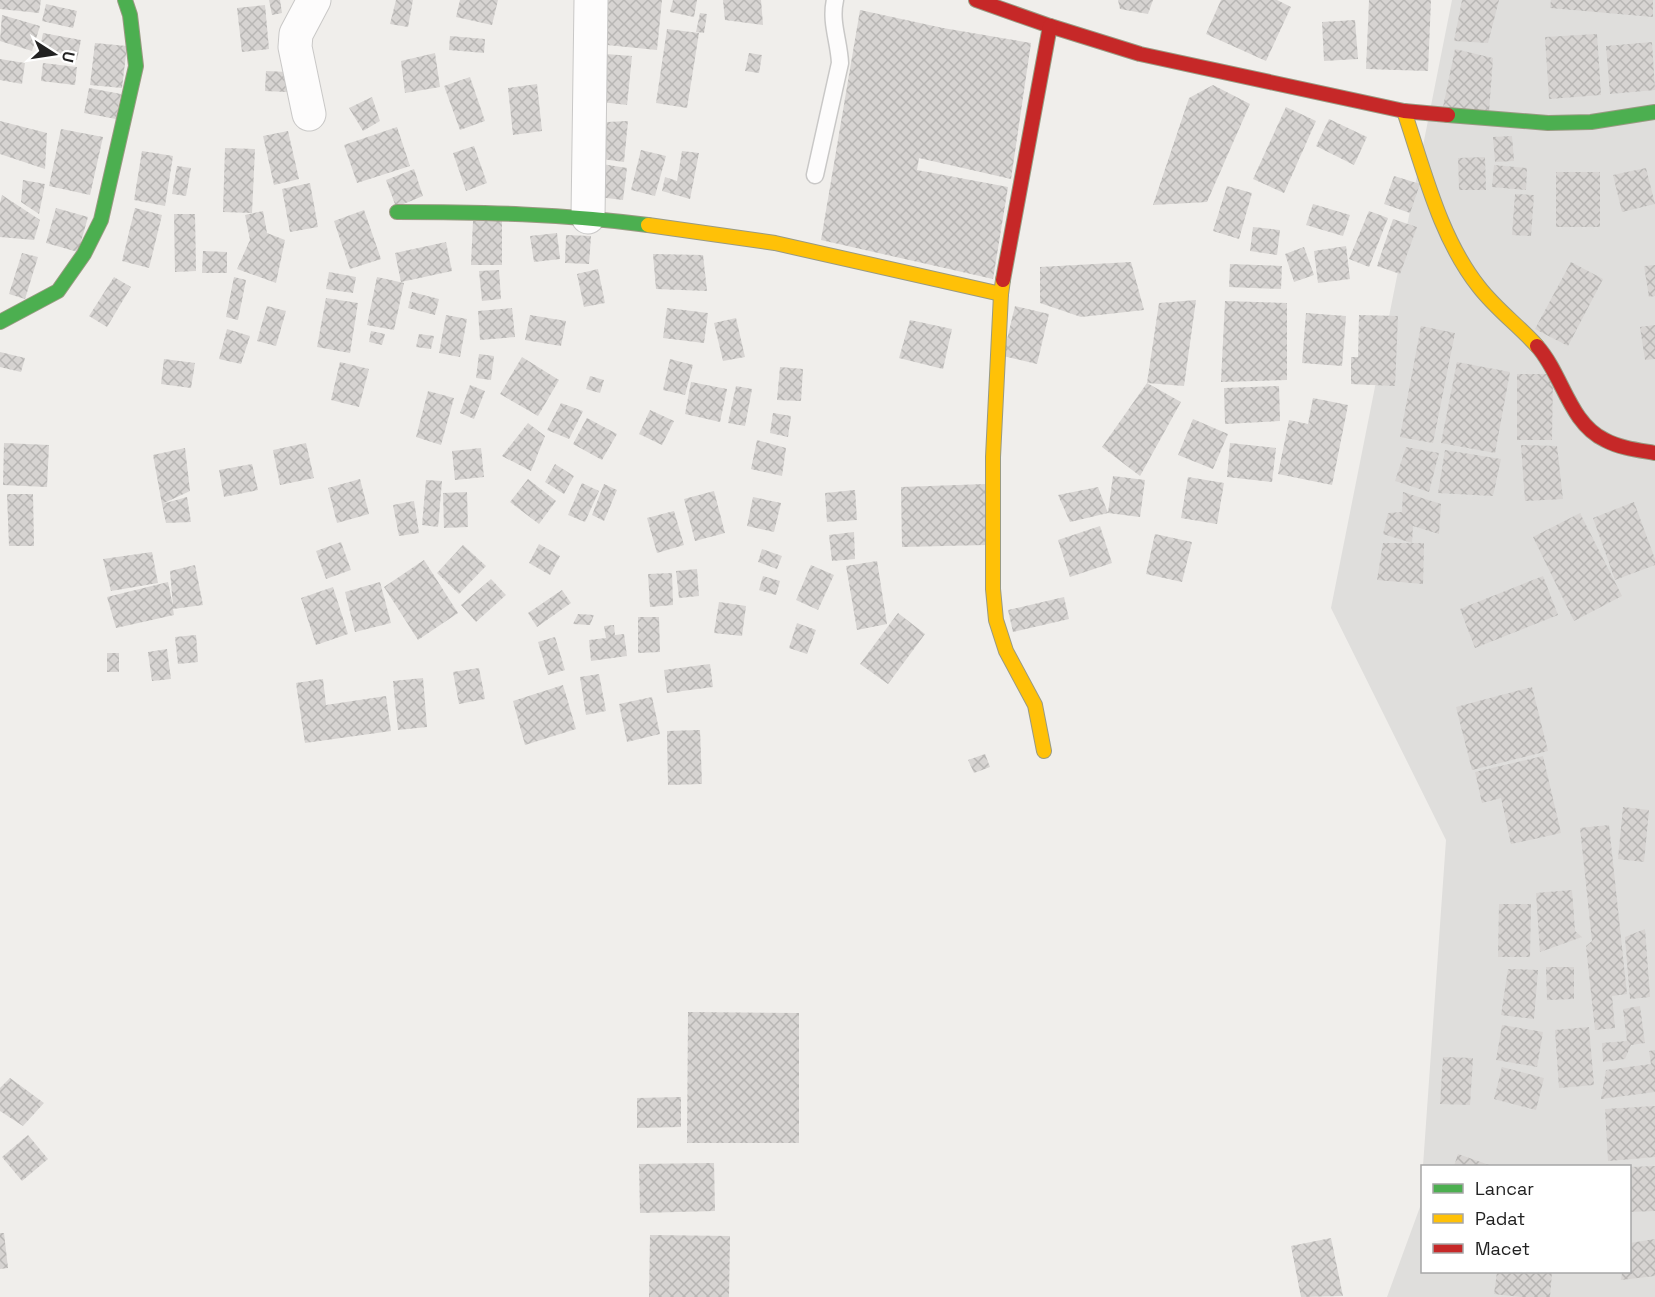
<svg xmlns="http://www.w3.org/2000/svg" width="1655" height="1297" font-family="'Space Grotesk',sans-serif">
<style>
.residential{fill:#dfdedc}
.building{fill:url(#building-cross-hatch)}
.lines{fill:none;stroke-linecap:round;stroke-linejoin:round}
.lane-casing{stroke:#c9c8c7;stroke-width:19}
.street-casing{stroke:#c9c8c7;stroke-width:35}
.fast-casing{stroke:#999a82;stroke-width:16}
.slow-casing{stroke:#999a82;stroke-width:16}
.jam-casing{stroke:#999a82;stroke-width:16}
.lane{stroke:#fdfcfc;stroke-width:16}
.street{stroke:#fdfcfc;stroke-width:33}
.fast{stroke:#4caf50;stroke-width:14}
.slow{stroke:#ffc107;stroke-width:14}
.jam{stroke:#c62828;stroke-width:14}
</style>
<defs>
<pattern id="building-cross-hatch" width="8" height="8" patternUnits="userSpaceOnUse" patternTransform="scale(1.5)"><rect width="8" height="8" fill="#d7d4d2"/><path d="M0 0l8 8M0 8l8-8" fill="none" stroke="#b8b6b4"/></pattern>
</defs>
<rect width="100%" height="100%" fill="#f0eeeb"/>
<polygon class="residential" points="1452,0 1655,0 1655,1297 1387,1297 1420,1207 1422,1173 1422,1272 1630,1272 1630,1166 1423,1166 1446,840 1331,608"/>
<g class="building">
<polygon points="0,0 41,0 39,13 0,9"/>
<polygon points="269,0 280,0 282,13 272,15"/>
<polygon points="396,0 413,0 408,27 390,24"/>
<polygon points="460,0 498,0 492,25 456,17"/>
<polygon points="602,0 662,0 657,50 597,44"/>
<polygon points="673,0 697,0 694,17 670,12"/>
<polygon points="723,0 761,0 763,25 725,20"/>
<polygon points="1118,0 1153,0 1148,14 1120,9"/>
<polygon points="1221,0 1277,0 1291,7 1266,61 1206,34"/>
<polygon points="1369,0 1431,0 1428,71 1366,69"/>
<polygon points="1462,0 1499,0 1488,43 1454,41"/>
<polygon points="1551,0 1653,0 1653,17 1550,8"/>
<polygon points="46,4 77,11 73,28 42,21"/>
<polygon points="265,5 269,49 242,52 237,8"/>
<polygon points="860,10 943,28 1031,43 1011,179 919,158 917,170 1008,187 993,279 821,240"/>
<polygon points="700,13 707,14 704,33 696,32"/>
<polygon points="2,15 40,26 32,51 0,41"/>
<polygon points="1355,20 1358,59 1324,61 1322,22"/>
<polygon points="667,29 699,33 687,108 656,103"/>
<polygon points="43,33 81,40 77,60 39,53"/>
<polygon points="1597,34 1601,95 1549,99 1545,37"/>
<polygon points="450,36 485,39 484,53 449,50"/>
<polygon points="1652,42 1655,90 1610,94 1606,46"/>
<polygon points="95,43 127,46 122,88 90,85"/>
<polygon points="1455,49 1493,58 1489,112 1443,107"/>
<polygon points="435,53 440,87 405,93 401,61"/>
<polygon points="749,53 762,55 759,73 745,71"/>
<polygon points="606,54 632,56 627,105 602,102"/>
<polygon points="0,59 25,63 22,84 0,80"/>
<polygon points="43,63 77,67 75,85 41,81"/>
<polygon points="266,71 287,72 287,92 265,91"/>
<polygon points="470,77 485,121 460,130 444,86"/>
<polygon points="537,84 542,131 513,135 508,88"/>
<polygon points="1213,85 1250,104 1207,202 1153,205 1189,98"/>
<polygon points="89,88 121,94 116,119 84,113"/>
<polygon points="372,97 380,121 363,131 349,108"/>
<polygon points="1286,107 1316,121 1284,193 1253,179"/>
<polygon points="1329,119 1367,137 1354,165 1316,146"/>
<polygon points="0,121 47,133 45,169 0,154"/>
<polygon points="628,121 624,162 602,159 607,122"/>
<polygon points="397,127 410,166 357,183 344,145"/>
<polygon points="61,129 103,137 90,195 49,186"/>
<polygon points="288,131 299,179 274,185 263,136"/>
<polygon points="1512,136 1514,161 1495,162 1493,137"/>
<polygon points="474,146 487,183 466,191 453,153"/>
<polygon points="225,148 255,149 252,213 223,212"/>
<polygon points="641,150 666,156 655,196 631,190"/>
<polygon points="142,151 173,156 165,206 134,200"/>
<polygon points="682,151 699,153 690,199 662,191 665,177 677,181"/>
<polygon points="1485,157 1486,190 1459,190 1458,158"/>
<polygon points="602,164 627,168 623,200 598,197"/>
<polygon points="1494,165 1527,168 1526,190 1492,187"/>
<polygon points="177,166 191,168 186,196 172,194"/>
<polygon points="1646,168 1655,204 1622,212 1613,175"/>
<polygon points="414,169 423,196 396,207 386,180"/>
<rect x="1556" y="172" width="44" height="55"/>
<polygon points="1394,176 1420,184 1410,213 1384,204"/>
<polygon points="23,180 45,184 39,214 21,202"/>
<polygon points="310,183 318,227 290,232 282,189"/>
<polygon points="1227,186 1252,193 1239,239 1213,231"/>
<polygon points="1515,194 1534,195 1531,236 1512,235"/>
<polygon points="2,195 40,220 34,240 0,237 0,203"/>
<polygon points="1313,204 1350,215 1343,236 1306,225"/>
<polygon points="56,208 88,217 78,252 46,243"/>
<polygon points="135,208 162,215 149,268 122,261"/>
<polygon points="364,210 381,259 350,269 334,221"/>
<polygon points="263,211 267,233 285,240 276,283 237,269 250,240 245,215"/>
<polygon points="1369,211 1388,218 1369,267 1349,259"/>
<polygon points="174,214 195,214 196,271 175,272"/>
<polygon points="1393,219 1417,227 1400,274 1377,266"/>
<polygon points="502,220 502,265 471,265 473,221"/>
<polygon points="1253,227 1280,230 1277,255 1250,251"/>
<polygon points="557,233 560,259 534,262 530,236"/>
<polygon points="566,235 591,236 589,264 565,263"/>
<polygon points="446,242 452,271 401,282 395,253"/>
<polygon points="1346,246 1350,279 1318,283 1314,251"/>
<polygon points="1304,247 1314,275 1294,282 1285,254"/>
<polygon points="203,251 227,252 227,273 202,273"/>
<polygon points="22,253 38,257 25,299 9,294"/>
<polygon points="653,254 703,255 707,291 656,289"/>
<polygon points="1131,262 1144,310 1081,317 1040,303 1040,267"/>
<polygon points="1571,262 1603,279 1568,346 1535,329"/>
<polygon points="1230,264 1282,266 1281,289 1229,287"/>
<polygon points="1655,265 1655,296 1649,297 1644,266"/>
<polygon points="598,269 605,303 584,307 577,274"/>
<polygon points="499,270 501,299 482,301 479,271"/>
<polygon points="329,272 356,277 353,293 326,289"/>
<polygon points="114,277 131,287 107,327 89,316"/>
<polygon points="234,277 246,280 238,320 226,317"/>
<polygon points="377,277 404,283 394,330 367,325"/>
<polygon points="412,292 439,299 435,315 408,308"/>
<polygon points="326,298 358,303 350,353 317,347"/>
<polygon points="1196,300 1184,386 1147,383 1181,402 1140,476 1102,447 1147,383 1159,303"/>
<polygon points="1225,301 1287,303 1287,380 1221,382"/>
<polygon points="267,306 286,311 276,346 257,341"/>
<polygon points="1015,306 1049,314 1037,364 1003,356"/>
<polygon points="512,308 515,337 480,340 478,311"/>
<polygon points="667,308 708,313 704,343 663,338"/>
<polygon points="1306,313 1346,316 1342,366 1302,363"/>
<polygon points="446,315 467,319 460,357 439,353"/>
<polygon points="530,315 566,321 561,346 525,340"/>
<polygon points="1359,315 1398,316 1395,386 1351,384 1351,357 1358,357"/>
<polygon points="736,318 745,357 723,361 714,323"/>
<polygon points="910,320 952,329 943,369 899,358"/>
<polygon points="1655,325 1655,359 1645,360 1640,327"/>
<polygon points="1421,326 1455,333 1433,443 1400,437"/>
<polygon points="227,329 250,336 241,364 219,359"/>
<polygon points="371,331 385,334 382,345 369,342"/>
<polygon points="419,334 434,336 431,349 416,347"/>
<polygon points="0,352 25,358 21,372 0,367"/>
<polygon points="479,354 494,356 491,380 476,378"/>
<polygon points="522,357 559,380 538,416 500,394"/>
<polygon points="164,359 195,363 191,388 161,384"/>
<polygon points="670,359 693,365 685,395 663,390"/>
<polygon points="340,362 369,369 359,407 331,400"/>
<polygon points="1457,362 1510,372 1495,453 1441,443"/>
<polygon points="780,367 803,369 801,401 777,400"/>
<polygon points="1517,374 1553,374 1552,440 1517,440"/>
<polygon points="590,376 604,380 600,393 586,389"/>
<polygon points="691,382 727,389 720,422 685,414"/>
<polygon points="470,385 485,391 474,419 460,413"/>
<polygon points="736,386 752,389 745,426 728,423"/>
<polygon points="1279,386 1280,421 1225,424 1224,388"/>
<polygon points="428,391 454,398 441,445 416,437"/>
<polygon points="1313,398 1348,405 1332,485 1278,474 1289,420 1308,424"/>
<polygon points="561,403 583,411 569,439 547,430"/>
<polygon points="650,410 674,421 662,445 639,434"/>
<polygon points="773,413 791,416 788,437 770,433"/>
<polygon points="587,418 617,434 602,460 573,444"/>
<polygon points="1193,419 1228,434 1213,469 1178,455"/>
<polygon points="528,423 545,436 531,471 502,456"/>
<polygon points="757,440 786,448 782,476 751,469"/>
<polygon points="4,443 49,445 47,487 3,485"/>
<polygon points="306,443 314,478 280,485 273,450"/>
<polygon points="1230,443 1276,448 1272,482 1227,477"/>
<polygon points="1521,445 1557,446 1563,499 1525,501"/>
<polygon points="1406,447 1439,453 1429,492 1395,481"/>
<polygon points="185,448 190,491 162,504 187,497 191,522 166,523 162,504 153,455"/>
<polygon points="481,448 484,477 455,480 452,451"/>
<polygon points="1445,450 1501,459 1493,496 1438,493"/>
<polygon points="252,464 258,490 224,497 219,470"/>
<polygon points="555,464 574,476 564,494 545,482"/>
<polygon points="1113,476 1145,480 1140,517 1108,513"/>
<polygon points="1188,477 1224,483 1217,524 1181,518"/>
<polygon points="360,479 369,514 337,523 328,488"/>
<polygon points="528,479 556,501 539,524 510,502"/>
<polygon points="426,480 442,481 438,527 422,525"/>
<polygon points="582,483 599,491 585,522 568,515"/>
<polygon points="604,484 617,490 604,521 592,515"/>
<polygon points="986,484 987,545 902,547 901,487"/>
<polygon points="1098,487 1108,513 1070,522 1058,495"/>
<polygon points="855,490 857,520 827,522 825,493"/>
<polygon points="714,491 725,533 695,541 684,499"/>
<polygon points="467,492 468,527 444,528 443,493"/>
<polygon points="1403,492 1441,504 1439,534 1413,526 1412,543 1383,534 1388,513 1402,512"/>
<polygon points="7,494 33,494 34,546 9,546"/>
<polygon points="753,497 781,503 774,532 747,526"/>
<polygon points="414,501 419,533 399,536 393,505"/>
<polygon points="1634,502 1655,559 1655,565 1615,580 1593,518"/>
<polygon points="674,511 684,545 657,553 647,518"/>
<polygon points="1580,513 1622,596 1574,621 1533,537"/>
<polygon points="1100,526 1112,563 1070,577 1058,540"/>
<polygon points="854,532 855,559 832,561 829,535"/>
<polygon points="1155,534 1192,542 1182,582 1146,574"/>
<polygon points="341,542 351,570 326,579 316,551"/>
<polygon points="1383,543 1424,543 1423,584 1377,580"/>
<polygon points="539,544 560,556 550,575 529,563"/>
<polygon points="463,545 486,566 459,594 437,573"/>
<polygon points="762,549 782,556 777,569 758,562"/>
<polygon points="152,552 158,583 111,591 103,559"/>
<polygon points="424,560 458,613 418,640 384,587"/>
<polygon points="877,561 887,624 857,630 846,566"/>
<polygon points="195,565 203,605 173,609 174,615 116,628 107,597 168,582 173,606 170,571"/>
<polygon points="811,565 834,575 818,610 796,600"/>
<polygon points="697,569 699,596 679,598 676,571"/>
<polygon points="672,573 673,605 650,607 648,574"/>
<polygon points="763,576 780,581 776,595 759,590"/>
<polygon points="1543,576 1558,615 1475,648 1460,609"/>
<polygon points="491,579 506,595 476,622 461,605"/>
<polygon points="380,582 391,623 355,632 345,592"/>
<polygon points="333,587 348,634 316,645 301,598"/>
<polygon points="562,590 571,603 537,627 528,613"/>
<polygon points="1064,597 1069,619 1013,632 1008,610"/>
<polygon points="719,602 746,606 742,636 714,633"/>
<polygon points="898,613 925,634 888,684 860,664"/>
<polygon points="578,614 594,615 590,625 573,624"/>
<polygon points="638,617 659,617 660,652 638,653"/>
<polygon points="797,623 816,630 807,654 789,648"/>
<polygon points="614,625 615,635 624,634 627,656 591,661 589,640 606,638 604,626"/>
<polygon points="196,635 198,662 178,664 175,637"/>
<polygon points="555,637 565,670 548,675 538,642"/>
<polygon points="167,649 171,679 152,681 148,652"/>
<rect x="107" y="653" width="12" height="19"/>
<polygon points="710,664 713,687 667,693 664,670"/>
<polygon points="479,668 485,699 459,704 453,672"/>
<polygon points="599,674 606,711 586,715 580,677"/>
<polygon points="423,678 427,727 398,730 393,681"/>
<polygon points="323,679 326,705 386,696 391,731 305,743 296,683"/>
<polygon points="563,685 576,729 525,745 513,701"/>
<polygon points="1532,687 1548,751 1472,770 1456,707"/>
<polygon points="652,697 660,734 627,742 619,704"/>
<polygon points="700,730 702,784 668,785 667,731"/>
<polygon points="985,754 990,767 974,773 968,760"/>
<polygon points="1543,756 1561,833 1511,844 1501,798 1482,803 1475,772"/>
<polygon points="1623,807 1649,810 1644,862 1618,859"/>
<polygon points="1609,825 1627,994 1612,996 1615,1028 1595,1030 1586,946 1592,941 1580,828"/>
<polygon points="1572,890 1575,931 1582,937 1540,952 1536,893"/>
<polygon points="1499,904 1531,904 1530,957 1498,957"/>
<polygon points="1645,929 1650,997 1630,999 1625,937"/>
<polygon points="1546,967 1574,967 1574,999 1547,1000"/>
<polygon points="1508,969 1538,970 1534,1019 1501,1015"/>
<polygon points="1640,1006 1645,1043 1631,1045 1625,1059 1603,1062 1602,1043 1627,1041 1623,1009"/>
<polygon points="688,1012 799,1013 799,1143 687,1143"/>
<polygon points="1502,1025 1543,1032 1537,1067 1496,1060"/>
<polygon points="1589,1027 1594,1085 1559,1088 1555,1030"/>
<polygon points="1655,1050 1655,1092 1601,1099 1606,1070 1651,1064 1649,1051"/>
<polygon points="1443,1057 1473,1058 1470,1105 1440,1104"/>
<polygon points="1502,1067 1544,1078 1536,1110 1494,1099"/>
<polygon points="10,1078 44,1103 23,1126 0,1111 0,1088"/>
<polygon points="681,1097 681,1127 637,1128 637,1098"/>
<polygon points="1655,1106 1655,1157 1608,1161 1605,1109"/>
<polygon points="28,1135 48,1159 22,1181 2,1157"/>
<polygon points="1458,1154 1492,1166 1454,1166"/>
<polygon points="714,1163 715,1211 640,1213 639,1164"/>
<polygon points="1655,1166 1655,1211 1630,1212 1630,1167"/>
<polygon points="0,1233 4,1233 8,1268 0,1269"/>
<polygon points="650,1235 730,1236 729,1297 649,1297"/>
<polygon points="1331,1238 1343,1296 1301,1297 1291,1246"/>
<polygon points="1655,1239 1655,1276 1621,1280 1622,1272 1630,1272 1630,1243"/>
<polygon points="1497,1272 1552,1272 1550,1297 1521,1297 1494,1294"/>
</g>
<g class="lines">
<defs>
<path id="lane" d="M815 175 840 63C839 41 830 22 835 0"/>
<g id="street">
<polyline points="309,114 295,47 296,34 314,0"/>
<polyline points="588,217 591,0"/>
</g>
<g id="fast">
<polyline points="1448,115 1548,123 1591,122 1655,112"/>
<path d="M397 212C481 212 565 214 648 225"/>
<polyline points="0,322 58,291 84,254 101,220 136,66 130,15 125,0"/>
</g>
<g id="slow">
<path d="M1404 111C1424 170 1440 238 1479 287 1496 309 1518 325 1537 346"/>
<polyline points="648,225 775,243 1001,294"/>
<polyline points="1003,280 1001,294 993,457 993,589 996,620 1006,651 1035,705 1044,751"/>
</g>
<g id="jam">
<polyline points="976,0 1050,26 1140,54 1404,111 1448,115"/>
<polyline points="1003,280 1050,26"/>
<path d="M1537 346C1563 375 1569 423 1605 440 1620 448 1638 450 1655 453"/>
</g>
</defs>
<use href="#lane" class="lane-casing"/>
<use href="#street" class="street-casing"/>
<use href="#fast" class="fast-casing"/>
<use href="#slow" class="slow-casing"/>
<use href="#jam" class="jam-casing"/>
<use href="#lane" class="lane"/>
<use href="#street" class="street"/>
<use href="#fast" class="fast"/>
<use href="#slow" class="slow"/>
<use href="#jam" class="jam"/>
</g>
<rect x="1421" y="1165" width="210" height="108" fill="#ffffff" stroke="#a7a7a7" stroke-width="1.5"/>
<rect x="1433" y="1184" width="30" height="9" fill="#4caf50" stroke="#a7a7a7" stroke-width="1.5"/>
<text x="1475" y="1195" font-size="18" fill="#222222">Lancar</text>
<rect x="1433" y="1214" width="30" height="9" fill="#ffc107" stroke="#a7a7a7" stroke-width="1.5"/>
<text x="1475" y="1225" font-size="18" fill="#222222">Padat</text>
<rect x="1433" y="1244" width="30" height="9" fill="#c62828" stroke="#a7a7a7" stroke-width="1.5"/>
<text x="1475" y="1255" font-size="18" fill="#222222">Macet</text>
<g transform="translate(54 54) rotate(102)" stroke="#ffffff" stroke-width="4.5" paint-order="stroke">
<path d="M0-4.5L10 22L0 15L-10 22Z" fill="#222222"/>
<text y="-9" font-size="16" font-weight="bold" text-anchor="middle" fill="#222222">U</text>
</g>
</svg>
